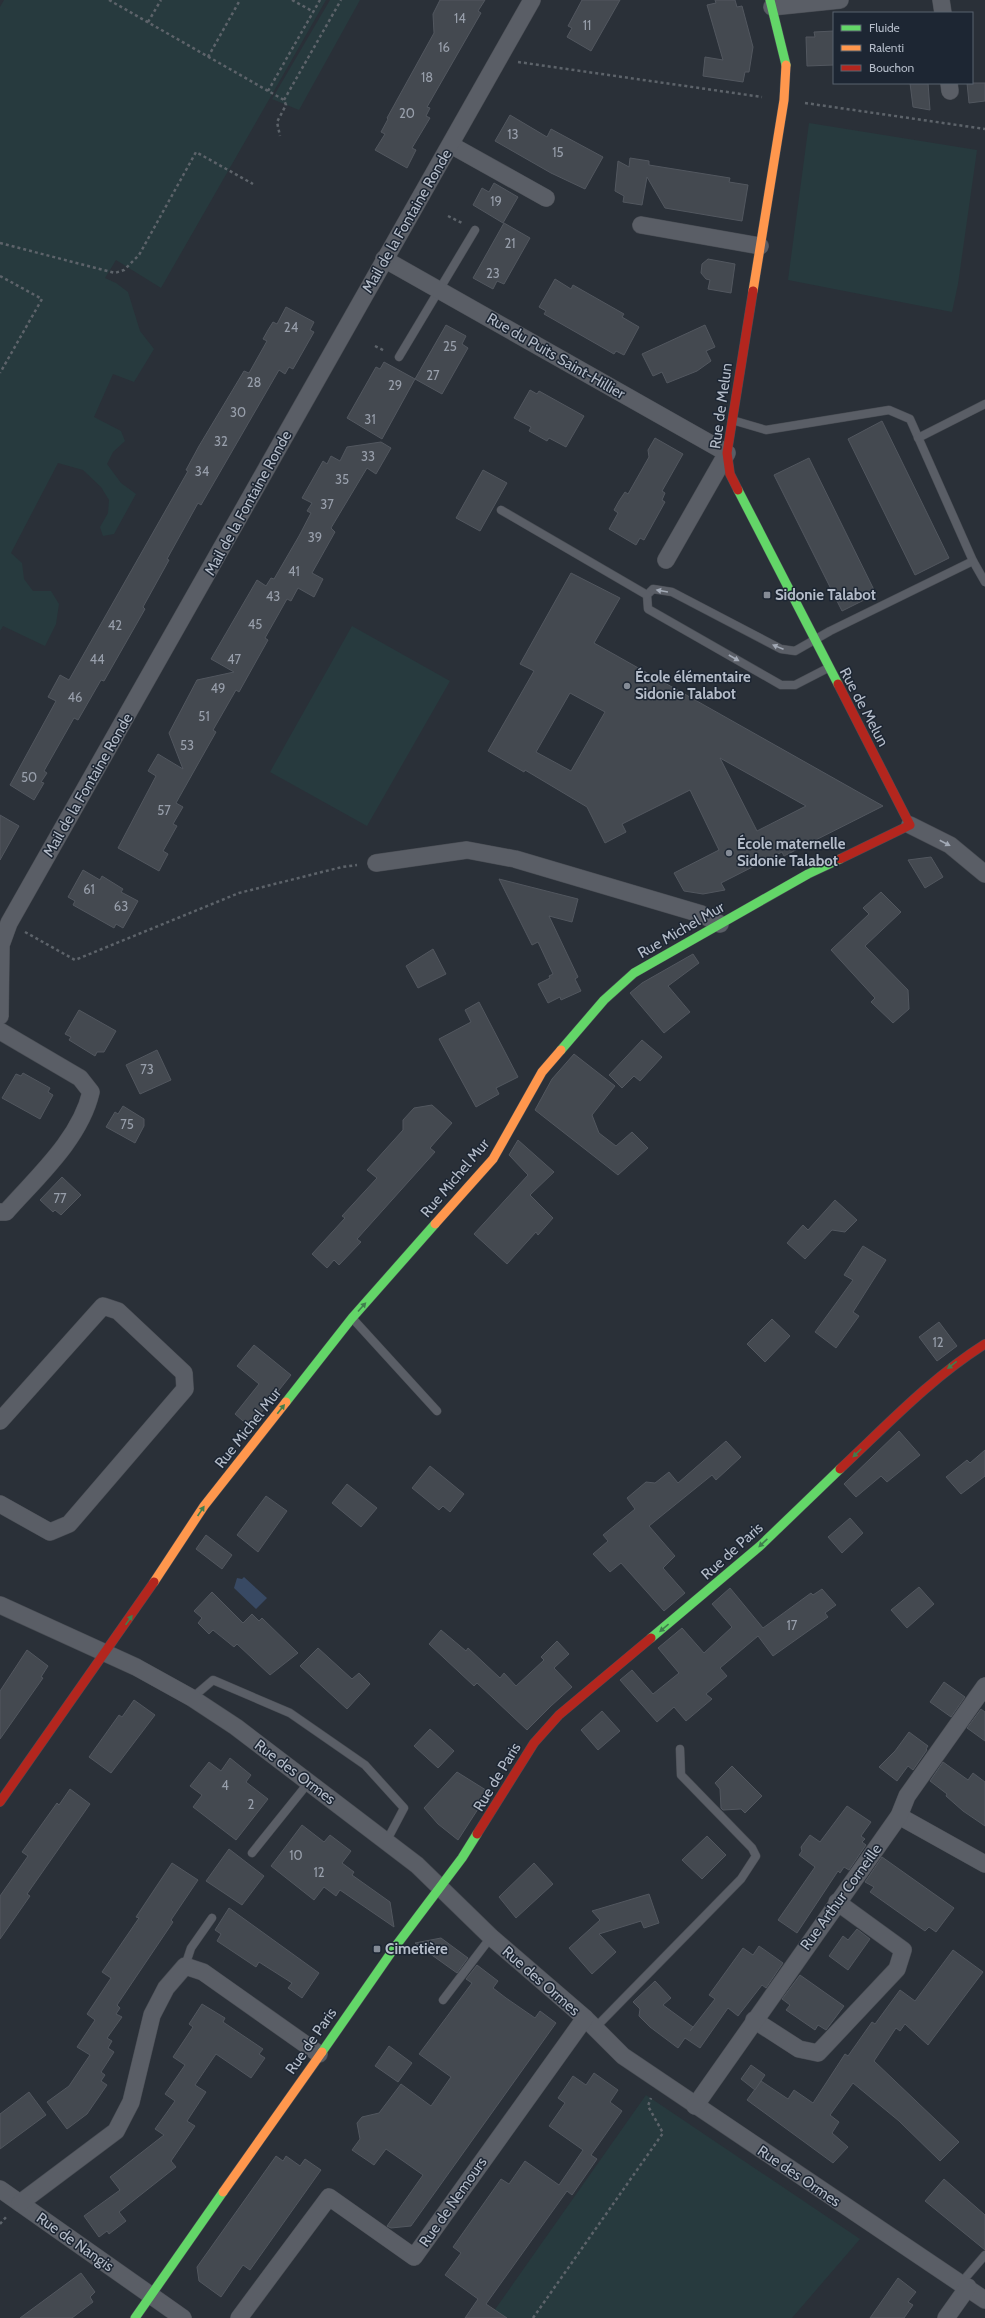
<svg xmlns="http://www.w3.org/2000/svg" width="985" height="2318" font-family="Cabin,sans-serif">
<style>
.green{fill:#273a3e}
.water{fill:#384963}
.building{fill:#444950;stroke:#52575f;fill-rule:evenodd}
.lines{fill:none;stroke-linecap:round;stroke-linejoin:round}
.lane-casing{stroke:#484c53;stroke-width:9}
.street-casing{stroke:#484c53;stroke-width:18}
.fast-casing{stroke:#484c53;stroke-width:10}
.slow-casing{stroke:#484c53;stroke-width:10}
.jam-casing{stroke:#484c53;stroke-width:10}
.path{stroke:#5d636a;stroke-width:2.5;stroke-dasharray:3 3;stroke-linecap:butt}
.lane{stroke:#5a5e66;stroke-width:8}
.street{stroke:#5a5e66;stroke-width:17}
.fast{stroke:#63d668;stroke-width:9}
.slow{stroke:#ff974d;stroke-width:9}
.jam{stroke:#b3261e;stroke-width:9}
.oneway{fill:#a2a9b5}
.oneway2{fill:#407e4e}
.poi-dot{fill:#848b96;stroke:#1d2633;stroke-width:1.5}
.labels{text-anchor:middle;stroke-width:3;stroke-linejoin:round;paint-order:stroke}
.number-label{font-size:13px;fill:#989fab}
.street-label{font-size:15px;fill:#b4bcc9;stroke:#1d2633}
.poi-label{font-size:15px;font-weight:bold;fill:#b4bcc9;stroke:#1d2633;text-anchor:start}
</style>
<rect width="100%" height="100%" fill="#2a3038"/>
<g class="green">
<polygon points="4,0 326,0 161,288 116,260 105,278 116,283 128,292 140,331 154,349 134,382 113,374 94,417 121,431 125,441 113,452 107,464 121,483 136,494 114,534 103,536 100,527 108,513 109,500 101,487 83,470 58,463 11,553 22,563 24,579 33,591 51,591 59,604 56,624 45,646 3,626 0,631 0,7"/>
<polygon points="330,0 360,0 299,110 272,99"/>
<polygon points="809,123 977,150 958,284 952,312 788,280"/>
<polygon points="352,626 450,681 367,826 270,772"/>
<polygon points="646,2095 860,2239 792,2318 489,2318"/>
</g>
<polygon class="water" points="244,1577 267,1598 256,1609 234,1588 237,1578 242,1579"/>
<g class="building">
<polygon points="440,0 485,0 478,11 481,13 427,107 430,108 426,116 430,118 412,148 416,150 407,168 375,150 385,134 381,132 388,119 387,118 434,33 433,14"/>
<polygon points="582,0 620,0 591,51 567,37 572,28 568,26"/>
<polygon points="715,0 735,0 737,7 742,6 753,47 749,72 745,72 743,82 703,76 705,57 723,60 707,5 716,3"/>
<polygon points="834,31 834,65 807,66 806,37 815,37 814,32"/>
<polygon points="910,83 928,83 930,110 913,107"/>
<polygon points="967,83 985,83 985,101 969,103"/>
<polygon points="510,115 547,137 551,129 603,157 585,189 551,173 495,141"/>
<polygon points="630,158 649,161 649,165 730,178 729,182 748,185 742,221 665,208 647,177 642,205 623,202 624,196 615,191 618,161 629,167"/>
<polygon points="494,183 518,197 503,223 473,205 482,188 489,192"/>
<polygon points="504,223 530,238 504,284 497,281 493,289 473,278"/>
<polygon points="708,259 735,264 731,293 708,289 710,280 706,279 701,273 702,264"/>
<polygon points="555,279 571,289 573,285 624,314 622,317 639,327 624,355 616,351 614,354 544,314 546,311 539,307"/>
<polygon points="286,307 314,322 310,330 314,332 293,369 289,367 285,374 279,370 201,505 198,503 167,559 169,560 143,607 145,609 104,681 101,680 78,720 74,718 44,771 47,773 41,782 44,783 34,800 10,785 56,701 48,697 60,675 69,680 188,471 186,470 199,446 244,371 249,373 267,341 263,339 268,330 273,322 277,324"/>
<polygon points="446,325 466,336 462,344 468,348 442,394 415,379"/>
<polygon points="705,325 715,347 706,351 711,361 697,371 667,383 662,372 653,376 642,354"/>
<polygon points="384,362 415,379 382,439 347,418 376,367 380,369"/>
<polygon points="530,390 537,394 539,391 584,416 566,447 549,438 547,441 529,431 531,427 514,418"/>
<polygon points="882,421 949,558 915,575 848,439"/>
<polygon points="655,438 683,454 662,491 665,493 662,500 665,502 644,540 640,538 636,545 609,529 618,513 614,510 619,501 625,492 628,494 649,457 648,450"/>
<polygon points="381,442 391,448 376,474 367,468 331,528 335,532 312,573 323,579 314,597 298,588 291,601 287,599 265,638 268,640 239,692 236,690 213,730 216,732 176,803 183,807 173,824 177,826 163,851 168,854 159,871 118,848 156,776 148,771 158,754 183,769 169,733 197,680 234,672 211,659 257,580 266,586 271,578 274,579 299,536 311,513 307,511 312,503 302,498 323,461 327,464 331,456 340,461 347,447"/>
<polygon points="809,458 876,594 842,611 774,475"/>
<polygon points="483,470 507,483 480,531 456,518"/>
<path d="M571 573 620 598 594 643 883 806 784 856 782 852 721 883 725 890 703 894 684 891 674 873 719 850 690 790 622 824 626 832 605 843 587 807 525 770 524 772 488 751 534 671 520 664ZM570 693 605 712 571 771 536 752ZM720 758 806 806 757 831Z"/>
<polygon points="0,815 19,826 0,860"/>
<polygon points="931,857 943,877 925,888 908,860"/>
<polygon points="83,870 100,880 102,876 123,889 121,892 138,901 123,928 116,924 114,928 73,905 75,901 68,897"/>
<polygon points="499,879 578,899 572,922 549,916 578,977 575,979 581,991 561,1000 560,997 548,1003 538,984 550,978 549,976 553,974 538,942 532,945"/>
<polygon points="881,892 901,912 865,946 908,990 909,1009 893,1023 871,1002 875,998 831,950 869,914 863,908"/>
<polygon points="433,949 446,974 418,988 406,966"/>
<polygon points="693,954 699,963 668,986 690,1012 664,1033 630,993 642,983"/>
<polygon points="479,1002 518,1077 496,1088 499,1094 476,1107 439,1039 471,1022 465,1010"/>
<polygon points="79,1010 116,1031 104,1052 97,1052 95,1056 69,1040 71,1037 65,1034"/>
<polygon points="642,1040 662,1057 640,1081 634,1076 622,1088 609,1075"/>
<polygon points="157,1050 171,1080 140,1094 126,1065"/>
<polygon points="574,1054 615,1086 592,1115 599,1133 616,1146 632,1132 648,1148 618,1175 535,1110 552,1079"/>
<polygon points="23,1073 50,1088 48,1092 53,1095 40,1119 2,1098 16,1074 21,1076"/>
<polygon points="432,1105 452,1123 430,1148 435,1152 357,1239 361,1242 339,1265 334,1260 327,1268 312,1254 345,1218 342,1216 377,1178 367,1170 403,1130 403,1120 414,1108"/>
<polygon points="123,1106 144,1119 144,1126 135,1143 106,1127 115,1112 118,1114"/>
<polygon points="518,1140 554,1172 530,1195 553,1218 538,1235 536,1232 507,1264 474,1234 528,1175 509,1155"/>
<polygon points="62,1177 81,1195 61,1215 55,1210 53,1212 40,1200"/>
<polygon points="835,1200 857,1220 845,1232 832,1230 805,1259 787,1243 803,1225 808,1230"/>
<polygon points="863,1246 886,1260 853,1312 859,1316 836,1348 815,1332 853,1280 844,1275"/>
<polygon points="772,1319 790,1336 765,1362 747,1344"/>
<polygon points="939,1322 957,1346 937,1361 919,1337"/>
<polygon points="254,1345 291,1375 250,1427 235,1414 259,1384 237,1366"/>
<polygon points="899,1431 920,1455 887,1482 881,1476 856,1497 844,1484"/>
<polygon points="726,1441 741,1457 716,1480 712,1475 649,1526 675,1556 663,1568 685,1593 664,1611 621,1563 610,1572 593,1554 608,1541 603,1535 635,1509 627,1498 646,1482 655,1483 669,1472 678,1483"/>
<polygon points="985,1450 985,1476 961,1494 946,1477 967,1460 970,1463"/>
<polygon points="430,1466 464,1494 450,1512 443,1506 439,1510 412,1488"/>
<polygon points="347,1484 377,1508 361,1527 332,1503"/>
<polygon points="266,1496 287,1511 258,1552 237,1535"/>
<polygon points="850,1518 863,1533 842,1553 828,1537"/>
<polygon points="206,1535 232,1555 222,1569 196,1549"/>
<polygon points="919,1587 934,1604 907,1628 891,1610"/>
<polygon points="730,1588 763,1628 811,1593 813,1595 822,1589 836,1605 825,1613 828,1617 773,1656 758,1636 720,1668 727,1676 706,1694 712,1699 686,1721 674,1707 657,1722 620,1680 632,1670 653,1694 679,1673 658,1648 682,1628 704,1653 732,1627 712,1604"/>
<polygon points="212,1592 243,1623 252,1614 259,1621 262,1618 298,1653 270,1675 237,1644 234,1647 213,1630 209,1634 198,1623 202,1618 194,1611"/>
<polygon points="441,1630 466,1651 468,1648 500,1678 504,1673 516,1686 544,1660 541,1657 557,1641 569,1654 554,1668 572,1687 551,1706 527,1730 477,1683 474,1686 429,1644"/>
<polygon points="318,1648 352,1679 359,1673 370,1684 347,1709 300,1666"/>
<polygon points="27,1650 48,1666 41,1677 43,1678 0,1739 0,1691"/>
<polygon points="944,1682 965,1697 951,1717 930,1702"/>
<polygon points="134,1700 155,1715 111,1773 89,1757 119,1715 122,1717"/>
<polygon points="981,1709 985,1712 985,1741 967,1728"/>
<polygon points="602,1711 620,1731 598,1750 581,1730"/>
<polygon points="430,1729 454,1751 438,1768 414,1746"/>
<polygon points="909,1732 928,1746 926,1749 927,1750 913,1770 908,1766 897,1781 879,1767 895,1751"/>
<polygon points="230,1758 251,1775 246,1782 268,1799 236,1840 193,1807 202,1795 190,1786 209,1762 221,1771"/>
<polygon points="943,1762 968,1780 973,1773 985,1782 985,1826 963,1811 946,1796 947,1794 930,1781"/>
<polygon points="732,1766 762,1796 745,1813 741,1809 723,1810 721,1808 720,1789 715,1783"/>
<polygon points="457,1772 489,1792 458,1840 438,1824 424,1808"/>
<polygon points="70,1789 90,1804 27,1894 30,1896 0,1939 0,1896 28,1856 22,1852 57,1803 59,1805"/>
<polygon points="847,1806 871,1822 861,1836 865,1839 862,1842 866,1845 849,1870 844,1867 840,1873 838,1871 797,1933 778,1920 815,1867 799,1855 802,1851 801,1847 810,1835 820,1842"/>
<polygon points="302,1825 324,1842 330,1835 351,1851 342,1863 354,1872 352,1875 390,1902 394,1927 340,1890 336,1896 324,1887 314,1900 271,1866"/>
<polygon points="707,1836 726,1855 702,1879 682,1860"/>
<polygon points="229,1849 264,1876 242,1905 206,1881"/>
<polygon points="882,1857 954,1908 936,1932 929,1927 925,1931 870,1892 874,1887 865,1882"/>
<polygon points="172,1863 198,1880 171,1920 173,1922 117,2005 120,2008 116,2014 122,2017 107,2038 112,2041 108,2048 114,2052 101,2072 105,2075 101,2081 107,2085 87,2114 67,2129 47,2102 69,2086 90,2055 77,2047 95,2020 87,2014 111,1978 102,1972 139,1918 136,1917"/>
<polygon points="534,1863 553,1884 516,1918 499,1897"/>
<polygon points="649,1894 659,1923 644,1928 641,1921 599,1934 616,1952 592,1974 569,1948 600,1920 592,1911"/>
<polygon points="229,1908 319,1973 302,1998 288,1988 292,1983 259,1962 256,1967 217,1941 221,1934 215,1930"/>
<polygon points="857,1929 870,1939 848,1970 829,1956 843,1936 848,1940"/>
<polygon points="441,1938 468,1958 457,1973 415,1943"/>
<polygon points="759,1946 783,1963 766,1988 762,1985 738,2016 728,2008 700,2048 685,2038 678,2048 650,2027 639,2016 640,2009 633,2002 655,1981 671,1998 663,2005 693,2027 690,2031 715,1999 709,1995 743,1948 753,1955"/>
<polygon points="953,1950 983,1972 928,2045 905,2024 900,2031 896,2028 874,2061 959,2142 940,2161 899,2121 853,2083 830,2115 839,2122 832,2133 848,2147 833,2163 747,2100 761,2081 788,2099 794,2090 813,2103 845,2054 848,2056 872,2022 875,2024 900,1990 915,2001"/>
<polygon points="477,1965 498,1981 493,1988 506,1998 535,2018 540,2011 556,2023 411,2226 391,2228 387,2226 423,2175 386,2149 374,2165 352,2150 360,2139 357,2123 362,2117 379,2113 401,2084 431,2106 451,2077 419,2054 472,1983 466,1979"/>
<polygon points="800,1975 844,2006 826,2030 818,2025 815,2030 786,2010 790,2005 782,1999"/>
<polygon points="202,2004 225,2018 223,2022 263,2049 259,2054 265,2058 251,2078 216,2054 195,2085 206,2092 187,2121 195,2126 171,2161 176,2167 119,2212 126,2221 109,2234 107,2231 99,2237 84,2216 120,2190 110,2177 164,2135 155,2129 175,2101 165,2094 185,2065 173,2057 193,2027 189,2024"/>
<polygon points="389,2046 412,2063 398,2082 375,2066"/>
<polygon points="751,2065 765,2075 755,2090 741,2079"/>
<polygon points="594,2073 618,2090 610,2102 622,2111 591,2155 597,2159 572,2195 567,2191 486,2304 507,2318 465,2318 478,2299 445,2275 461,2253 453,2247 501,2179 509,2184 525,2161 559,2185 583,2150 549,2126 565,2103 558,2098 573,2076 586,2085"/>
<polygon points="29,2092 46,2115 0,2149 0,2114"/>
<polygon points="276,2156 283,2161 286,2156 300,2166 305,2159 321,2170 250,2270 243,2265 221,2297 199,2281 197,2267"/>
<polygon points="944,2179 985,2215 985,2250 925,2201"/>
<polygon points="81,2273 95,2292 90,2297 93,2302 72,2318 20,2318"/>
<polygon points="898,2278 916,2292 908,2302 913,2305 904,2318 870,2318"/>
</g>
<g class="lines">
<defs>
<g id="lane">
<polyline points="399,357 475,230"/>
<polyline points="732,420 766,430 889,410 910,419 973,561 830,631 795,651 781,649 672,592 653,589 647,595 648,609 781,685 795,685 828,668"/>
<polyline points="918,438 985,404"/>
<polyline points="501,510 647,595"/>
<polyline points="973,561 985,582"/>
<polyline points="353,1319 437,1411"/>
<polyline points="192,1698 213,1680 290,1713 365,1765 404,1808 386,1842"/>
<polyline points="252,1853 309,1782"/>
<polyline points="185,1966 191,1948 212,1918"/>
<polyline points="443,2000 491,1937"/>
<polyline points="594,2029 741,1879 756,1856 752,1848 681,1775 680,1749"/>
<polyline points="961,2283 985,2255"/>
</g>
<g id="street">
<polyline points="941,0 943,13"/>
<polyline points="772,7 840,0"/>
<polyline points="949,83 950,91"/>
<polyline points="451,145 546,198"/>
<polyline points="641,225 760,246"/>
<polyline points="384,259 727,453 666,560"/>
<polyline points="910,825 950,845 985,874"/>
<polyline points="376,863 467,850 515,859 701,914 720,924"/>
<polyline points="0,1016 1,945 9,923 532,0"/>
<path d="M0 1031 80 1078 91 1092C80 1139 37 1177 6 1212H0"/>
<polyline points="0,1421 103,1306 118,1311 184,1373 185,1389 69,1524 50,1532 0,1504"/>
<polyline points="0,1605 136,1667 192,1698 236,1727 417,1865 491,1937 585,2018 623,2056 985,2300"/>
<polyline points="899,1816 985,1864"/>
<polyline points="754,2020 799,2049 818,2053 897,1969 903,1950 837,1902"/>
<polyline points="695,2106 899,1816 907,1796 985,1686"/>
<polyline points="0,2189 183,2318"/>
<polyline points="20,2203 116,2131 131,2102 152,2015 166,1988 185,1966 203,1972 319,2054"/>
<polyline points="239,2318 329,2197 414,2257 585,2018"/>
<polyline points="946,2318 968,2287"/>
</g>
<g id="fast">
<polyline points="770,0 786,65"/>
<polyline points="738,490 838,684"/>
<polyline points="561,1050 604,1000 634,973 808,874 840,859"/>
<polyline points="286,1402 352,1318 435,1224"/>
<polyline points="651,1638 760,1546 840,1469"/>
<polyline points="322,2052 395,1947 462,1858 477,1834"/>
<polyline points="135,2318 223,2192"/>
</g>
<g id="slow">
<polyline points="753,291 784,100 786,65"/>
<polyline points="435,1224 493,1159 542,1072 561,1050"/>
<polyline points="154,1582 204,1506 286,1402"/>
<polyline points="223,2192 322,2052"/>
</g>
<g id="jam">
<polyline points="738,490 730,474 727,453 753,291"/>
<polyline points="838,684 910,825 840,859"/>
<path d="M840 1469C887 1425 931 1378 985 1344"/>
<polyline points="0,1802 154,1582"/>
<polyline points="477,1834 534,1743 559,1715 651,1638"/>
</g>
</defs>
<use href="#lane" class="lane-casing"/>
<use href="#street" class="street-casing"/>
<use href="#fast" class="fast-casing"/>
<use href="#slow" class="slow-casing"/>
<use href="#jam" class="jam-casing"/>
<g class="path">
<polyline points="109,0 284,100 286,105 277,122 280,136"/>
<polyline points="292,0 314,12"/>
<polyline points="148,22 161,0"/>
<polyline points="208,57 240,0"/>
<polyline points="518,62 762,97"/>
<polyline points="268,91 320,0"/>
<polyline points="284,100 341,0"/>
<polyline points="805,103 985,129"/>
<polyline points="448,216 462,223"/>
<polyline points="0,243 115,273 124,270 139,255 196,152 253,184"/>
<polyline points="0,276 42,299 0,373"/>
<polyline points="375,346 385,351"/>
<polyline points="25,932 75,960 239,893 342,867 357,865"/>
<polyline points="0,2224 7,2216"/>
<polyline points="533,2318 663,2133 648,2106 651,2098"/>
</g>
<use href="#lane" class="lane"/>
<use href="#street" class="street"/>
<use href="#fast" class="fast"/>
<use href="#slow" class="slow"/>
<use href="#jam" class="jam"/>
</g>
<defs><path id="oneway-solid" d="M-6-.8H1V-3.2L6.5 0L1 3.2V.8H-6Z"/></defs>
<g class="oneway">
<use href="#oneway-solid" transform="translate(662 591) rotate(-170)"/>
<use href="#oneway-solid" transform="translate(778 647) rotate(-158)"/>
<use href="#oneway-solid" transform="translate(734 658) rotate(30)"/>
<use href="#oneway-solid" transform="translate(945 843) rotate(28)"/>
</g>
<g class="oneway2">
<use href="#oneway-solid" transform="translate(362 1307) rotate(-48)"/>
<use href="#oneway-solid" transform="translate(952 1365) rotate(142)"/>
<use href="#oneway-solid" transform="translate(281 1409) rotate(-52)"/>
<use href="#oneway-solid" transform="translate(857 1453) rotate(136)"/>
<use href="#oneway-solid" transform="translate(201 1511) rotate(-56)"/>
<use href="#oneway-solid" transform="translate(763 1543) rotate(137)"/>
<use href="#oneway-solid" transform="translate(129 1620) rotate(-55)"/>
<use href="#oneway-solid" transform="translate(664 1628) rotate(140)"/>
</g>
<g class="poi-dot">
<rect x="763" y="591" width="8" height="8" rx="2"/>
<circle cx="627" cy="686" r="4"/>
<circle cx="729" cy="853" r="4"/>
<rect x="373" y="1945" width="8" height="8" rx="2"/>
</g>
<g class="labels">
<g class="number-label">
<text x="460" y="23">14</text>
<text x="587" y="30">11</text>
<text x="444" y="52">16</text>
<text x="427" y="82">18</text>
<text x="407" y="118">20</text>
<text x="513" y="139">13</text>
<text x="558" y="157">15</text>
<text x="496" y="206">19</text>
<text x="510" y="248">21</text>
<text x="493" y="278">23</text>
<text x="291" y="332">24</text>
<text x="450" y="351">25</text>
<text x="433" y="380">27</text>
<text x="254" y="387">28</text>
<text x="395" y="390">29</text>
<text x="238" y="417">30</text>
<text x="370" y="424">31</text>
<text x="221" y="446">32</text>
<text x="368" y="461">33</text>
<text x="202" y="476">34</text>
<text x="342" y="484">35</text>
<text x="327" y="509">37</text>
<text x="315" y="542">39</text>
<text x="294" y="576">41</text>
<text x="273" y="601">43</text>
<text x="255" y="629">45</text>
<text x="115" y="630">42</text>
<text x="97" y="664">44</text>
<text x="234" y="664">47</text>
<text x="218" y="693">49</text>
<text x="75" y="702">46</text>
<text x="204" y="721">51</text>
<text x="187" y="750">53</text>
<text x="29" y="782">50</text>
<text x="164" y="815">57</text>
<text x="89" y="894">61</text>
<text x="121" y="911">63</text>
<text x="147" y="1074">73</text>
<text x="127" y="1129">75</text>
<text x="60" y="1203">77</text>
<text x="938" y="1347">12</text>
<text x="792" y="1630">17</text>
<text x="225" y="1790">4</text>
<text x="251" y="1809">2</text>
<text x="296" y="1860">10</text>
<text x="319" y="1877">12</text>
</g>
<g class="street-label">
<text transform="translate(407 221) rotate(-60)" y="5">Mail de la Fontaine Ronde</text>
<text transform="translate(556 356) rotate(30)" y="5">Rue du Puits Saint-Hillier</text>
<text transform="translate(721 406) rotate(-82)" y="5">Rue de Melun</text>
<text transform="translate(248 503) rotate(-61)" y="5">Mail de la Fontaine Ronde</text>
<text transform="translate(864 707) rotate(62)" y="5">Rue de Melun</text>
<text transform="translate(88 785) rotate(-60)" y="5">Mail de la Fontaine Ronde</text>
<text transform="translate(681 930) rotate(-30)" y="5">Rue Michel Mur</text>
<text transform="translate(455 1178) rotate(-50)" y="5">Rue Michel Mur</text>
<text transform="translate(248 1428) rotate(-52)" y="5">Rue Michel Mur</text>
<text transform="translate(732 1551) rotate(-42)" y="5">Rue de Paris</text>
<text transform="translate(295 1772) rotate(37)" y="5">Rue des Ormes</text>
<text transform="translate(497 1777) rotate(-59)" y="5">Rue de Paris</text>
<text transform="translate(841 1897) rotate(-54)" y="5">Rue Arthur Corneille</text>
<text transform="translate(541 1981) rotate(41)" y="5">Rue des Ormes</text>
<text transform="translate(311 2041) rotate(-55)" y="5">Rue de Paris</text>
<text transform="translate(799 2176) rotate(34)" y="5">Rue des Ormes</text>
<text transform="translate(453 2202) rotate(-55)" y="5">Rue de Nemours</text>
<text transform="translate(75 2242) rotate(35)" y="5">Rue de Nangis</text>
</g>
<g class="poi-label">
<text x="775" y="600">Sidonie Talabot</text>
<text x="635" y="682">École élémentaire<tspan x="635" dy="17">Sidonie Talabot</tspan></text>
<text x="737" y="849">École maternelle<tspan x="737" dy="17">Sidonie Talabot</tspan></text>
<text x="385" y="1954">Cimetière</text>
</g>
</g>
<rect x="833" y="12" width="140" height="72" fill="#1d2633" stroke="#59626f"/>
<rect x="841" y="25" width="20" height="6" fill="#63d668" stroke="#59626f"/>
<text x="869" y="32" font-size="12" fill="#b4bcc9">Fluide</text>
<rect x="841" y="45" width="20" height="6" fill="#ff974d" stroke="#59626f"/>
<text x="869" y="52" font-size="12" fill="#b4bcc9">Ralenti</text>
<rect x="841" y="65" width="20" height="6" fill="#b3261e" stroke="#59626f"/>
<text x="869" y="72" font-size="12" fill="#b4bcc9">Bouchon</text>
</svg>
